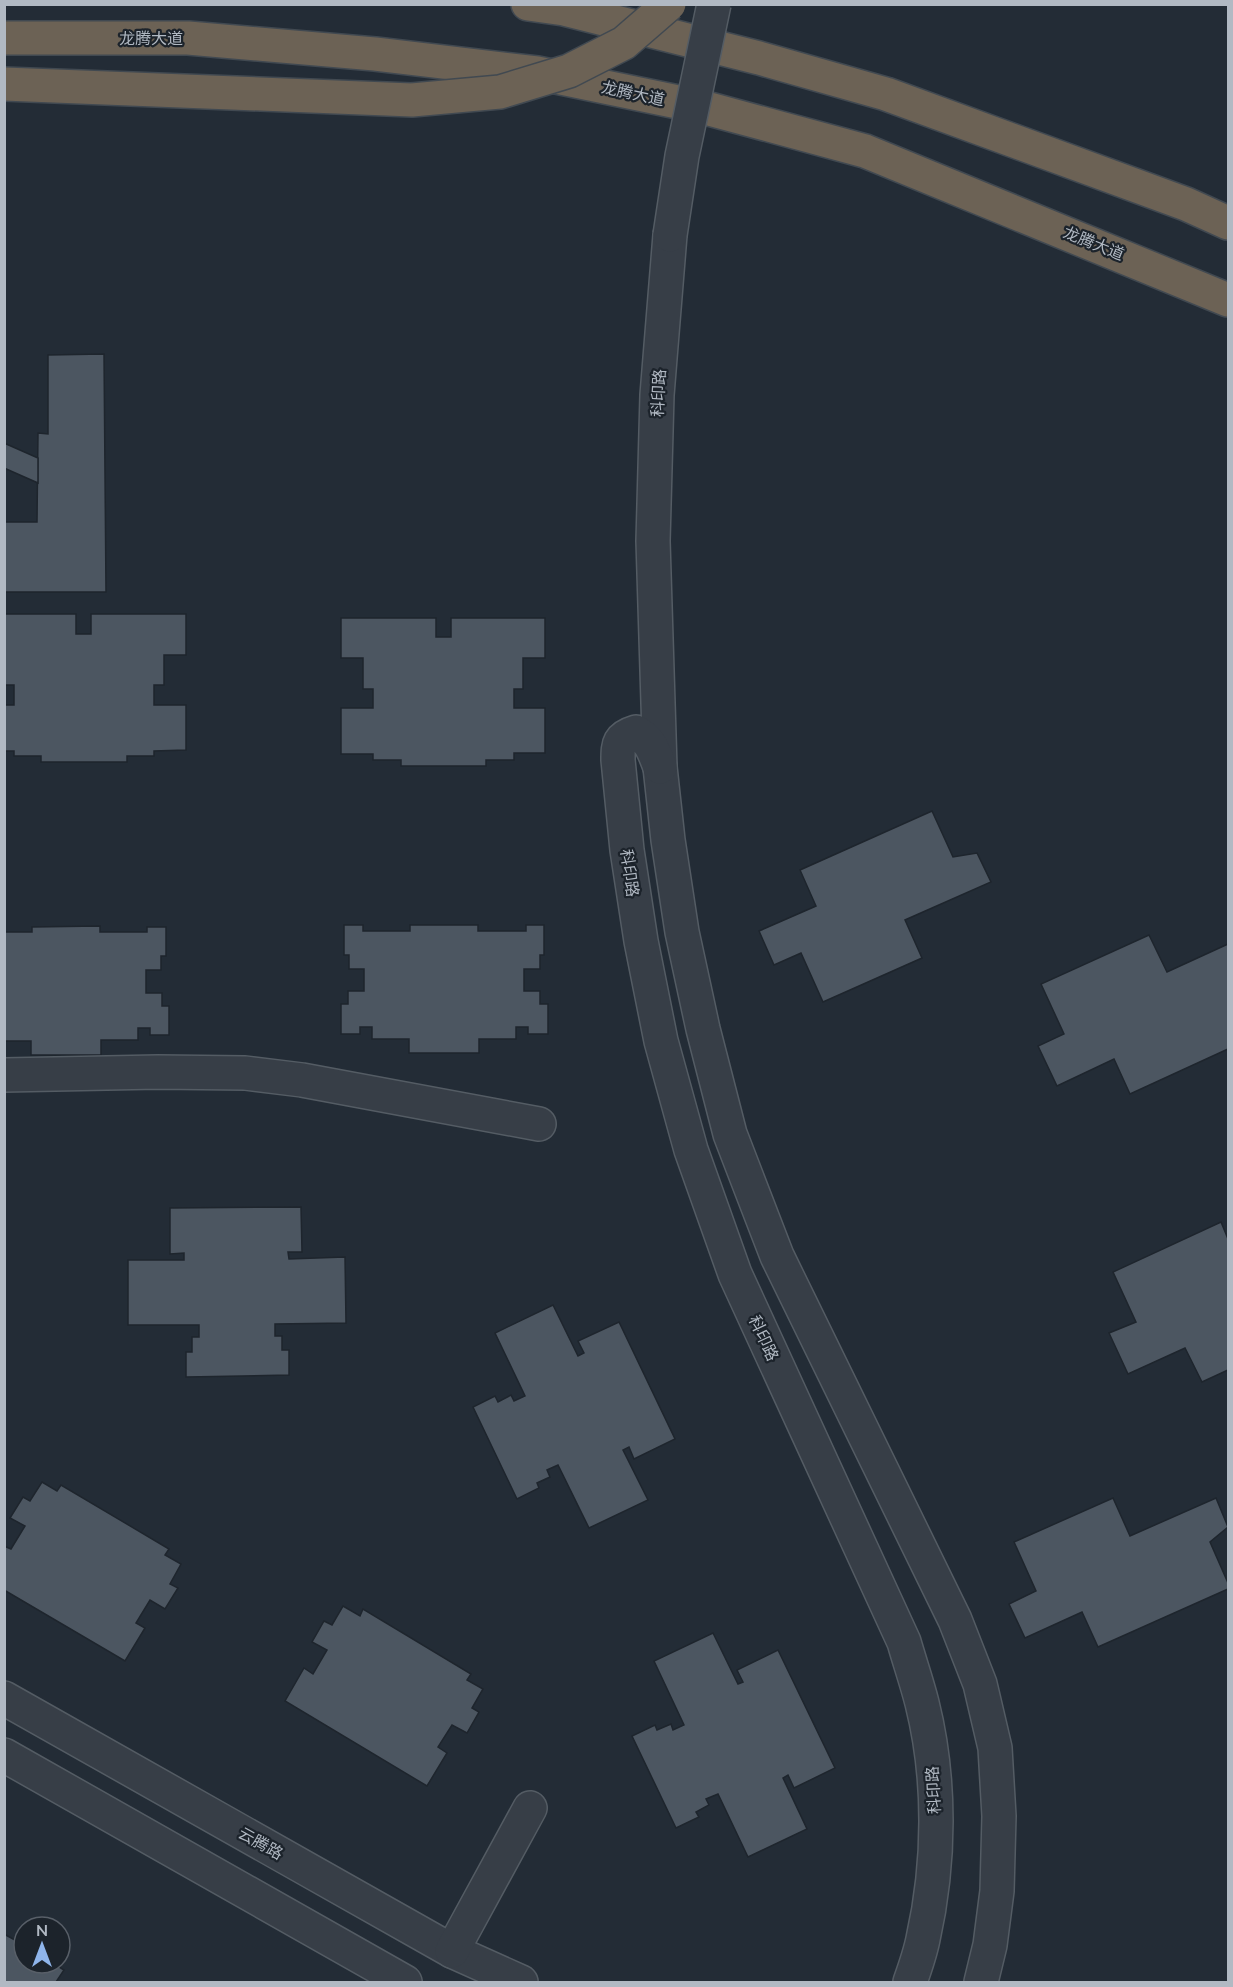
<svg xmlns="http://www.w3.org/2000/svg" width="1233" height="1987" font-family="Mulish,'Noto Sans SC',sans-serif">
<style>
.building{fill:#4c5661;stroke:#1e252d;stroke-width:1.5}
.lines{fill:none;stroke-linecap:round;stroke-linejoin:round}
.minor-casing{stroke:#545c64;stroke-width:36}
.highway-casing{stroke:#414951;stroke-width:36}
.minor{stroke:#373e47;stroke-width:33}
.highway{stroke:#6c6255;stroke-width:33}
.minor-bridge-casing{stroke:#545c64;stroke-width:36;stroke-linecap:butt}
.highway-bridge-casing{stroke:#414951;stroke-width:36;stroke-linecap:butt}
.minor-bridge{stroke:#373e47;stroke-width:33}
.highway-bridge{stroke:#6c6255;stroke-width:33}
.labels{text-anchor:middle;stroke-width:4.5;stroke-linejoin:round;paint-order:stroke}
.street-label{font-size:16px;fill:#b1b9c3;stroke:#1c232b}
</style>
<rect width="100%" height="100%" fill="#232c36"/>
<g class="building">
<polygon points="104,354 106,592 4,592 4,522 37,522 38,433 48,434 48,355"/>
<polygon points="4,443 38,458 38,483 4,468"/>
<polygon points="4,614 76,614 76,634 91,634 91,614 186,614 186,655 164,655 164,685 154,685 154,705 186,705 186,750 154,751 154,756 127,756 127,762 41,762 41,756 14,756 14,751 4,751 4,705 14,705 14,685 4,685"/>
<polygon points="341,618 436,618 436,637 451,637 451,618 545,618 545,658 523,658 523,689 514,689 514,708 545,708 545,753 514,753 514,760 486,760 486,766 401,766 401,760 373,760 373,754 341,754 341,708 373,708 373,689 363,689 363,658 341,658"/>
<polygon points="932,811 953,857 977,853 991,882 905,920 922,958 823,1002 801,953 774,965 759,931 816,906 800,870"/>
<polygon points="344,925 363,925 363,931 410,931 410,925 478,925 478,931 526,931 526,925 544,925 544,955 540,955 540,969 524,969 524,991 540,991 540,1004 548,1004 548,1034 528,1034 528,1027 516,1027 516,1039 479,1039 479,1053 409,1053 409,1039 372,1039 372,1027 360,1027 360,1034 341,1034 341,1004 348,1004 348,991 364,991 364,969 349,969 349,955 344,955"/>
<polygon points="100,926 100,932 147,932 147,927 166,927 166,956 161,956 161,970 146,970 146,993 162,993 162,1006 169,1006 169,1035 150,1035 150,1028 138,1028 138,1040 101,1040 101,1055 31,1055 31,1041 4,1041 4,932 32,932 32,927"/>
<polygon points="1149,935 1167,972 1228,944 1228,1049 1130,1094 1114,1059 1057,1086 1038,1046 1064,1034 1041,984"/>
<polygon points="301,1207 302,1252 288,1252 289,1259 345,1257 346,1323 275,1324 275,1336 282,1336 282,1350 289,1350 289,1375 186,1377 186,1352 192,1352 192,1337 199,1337 199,1325 128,1325 128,1260 184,1260 184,1253 170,1254 170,1208"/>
<polygon points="1221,1222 1228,1239 1228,1370 1202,1382 1185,1348 1128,1374 1109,1333 1136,1322 1113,1272"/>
<polygon points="553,1305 578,1356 584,1353 578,1341 619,1322 675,1439 634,1459 629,1447 623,1450 648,1500 589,1528 558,1465 547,1470 550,1477 537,1483 539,1488 517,1499 473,1407 495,1396 498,1402 511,1395 514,1401 525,1396 495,1333"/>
<polygon points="42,1482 57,1491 61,1485 169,1549 165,1555 181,1564 170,1584 178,1588 165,1609 150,1600 136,1623 145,1628 125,1661 4,1590 4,1546 11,1549 25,1526 10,1518 23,1497 30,1501"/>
<polygon points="1113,1498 1130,1536 1216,1498 1228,1527 1210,1542 1228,1583 1228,1589 1098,1647 1082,1612 1025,1638 1009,1604 1036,1591 1014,1542"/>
<polygon points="343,1606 360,1616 363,1609 471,1674 467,1680 483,1689 472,1708 479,1712 467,1733 452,1725 438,1747 447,1753 427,1786 285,1701 304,1668 313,1674 327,1650 312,1642 324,1621 332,1625"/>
<polygon points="713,1633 738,1684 743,1682 737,1670 778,1650 835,1768 794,1788 788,1775 783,1778 807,1829 748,1857 718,1794 706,1799 709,1805 696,1812 699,1817 676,1828 632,1736 655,1725 657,1730 671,1724 673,1730 684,1725 654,1661"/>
<polygon points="4,1934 24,1945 24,1963 53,1963 64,1970 56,1982 4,1982"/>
</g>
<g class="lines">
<defs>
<g id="minor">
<polyline points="670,235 657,395 653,541 660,767 668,840 682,932 703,1029 730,1134 777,1256 955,1620 980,1684 995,1748 999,1816 997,1891 990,1945 981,1982"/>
<path d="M660 767C654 752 651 740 636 732 619 737 618 743 618 760L627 850 641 941 661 1041 691 1150 735 1274 904 1642C910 1663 917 1683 922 1703 941 1779 940 1863 923 1939 920 1954 915 1968 910 1982"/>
<polyline points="4,1075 158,1072 245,1073 302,1080 539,1124"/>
<polyline points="4,1698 452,1951 521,1982"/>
<polyline points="4,1755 405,1982"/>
<polyline points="452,1951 530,1808"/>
</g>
<g id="highway">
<polyline points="528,4 564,9 759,58 886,94 1186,204 1228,223"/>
<polyline points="4,38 188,38 375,54 537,73 702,107 865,151 1228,300"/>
</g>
</defs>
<use href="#minor" class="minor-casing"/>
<use href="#highway" class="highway-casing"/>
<use href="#minor" class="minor"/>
<use href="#highway" class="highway"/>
<defs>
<polyline id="minor-bridge" points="670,235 682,156 714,4"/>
<polyline id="highway-bridge" points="4,84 412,100 500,92 569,71 624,43 669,4"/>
</defs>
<use href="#minor-bridge" class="minor-bridge-casing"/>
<use href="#highway-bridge" class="highway-bridge-casing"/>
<use href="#minor-bridge" class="minor-bridge"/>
<use href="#highway-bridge" class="highway-bridge"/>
</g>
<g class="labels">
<g class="street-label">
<text x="151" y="44">龙腾大道</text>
<text transform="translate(633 93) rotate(12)" y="6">龙腾大道</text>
<text transform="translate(1094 243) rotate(22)" y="6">龙腾大道</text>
<text transform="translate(658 393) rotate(-87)" y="6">科印路</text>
<text transform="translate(630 873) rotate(82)" y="6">科印路</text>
<text transform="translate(764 1338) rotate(65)" y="6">科印路</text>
<text transform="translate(933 1790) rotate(-93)" y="6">科印路</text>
<text transform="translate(261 1843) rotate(29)" y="6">云腾路</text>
</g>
</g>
<rect width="1233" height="1987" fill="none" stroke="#b1b9c3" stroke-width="12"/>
<g transform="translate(42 1945)"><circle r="28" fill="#1c232b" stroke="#585f68" stroke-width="1.5"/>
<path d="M0-4.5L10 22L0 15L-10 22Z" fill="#8fb5eb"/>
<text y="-9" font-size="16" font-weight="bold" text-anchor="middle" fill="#b1b9c3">N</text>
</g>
</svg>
